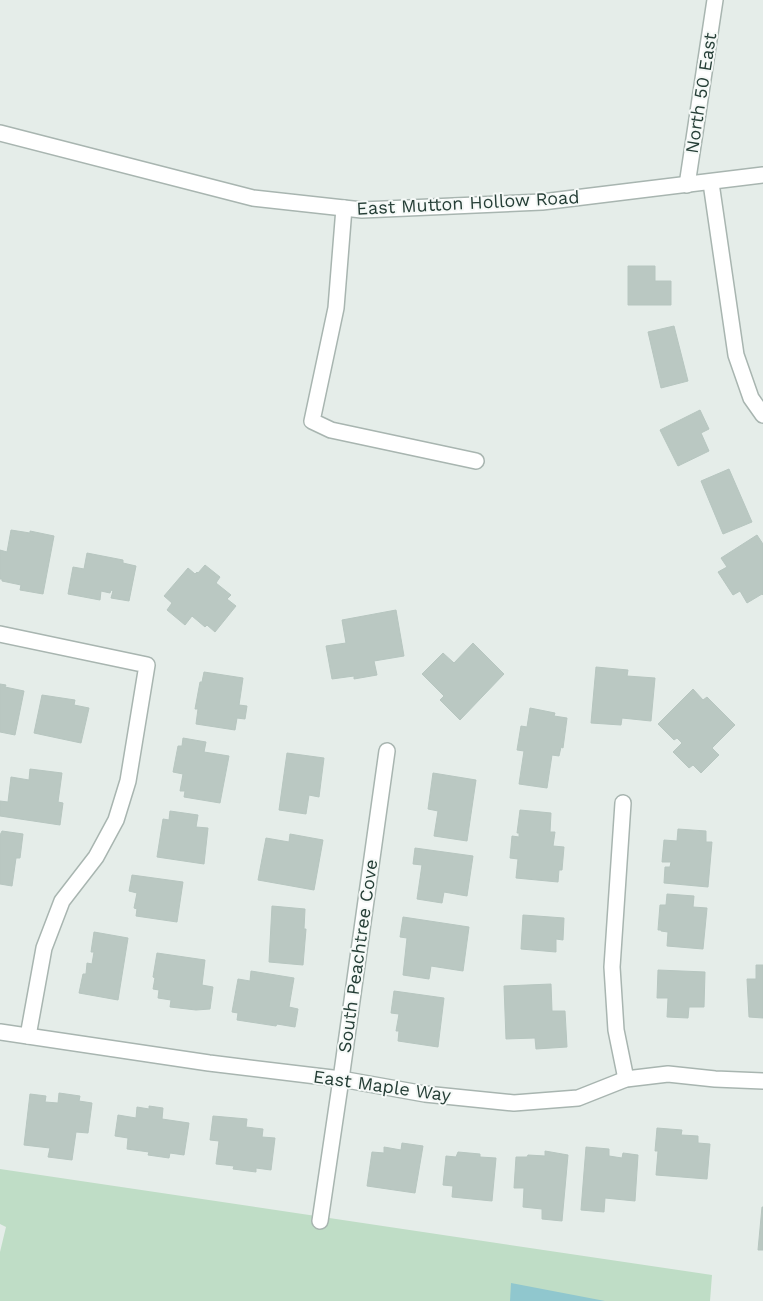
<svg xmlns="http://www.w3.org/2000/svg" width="763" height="1301" font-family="'Work Sans',sans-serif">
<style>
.green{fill:#bfddc6}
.water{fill:#90c7ce}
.building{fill:#bac8c2;stroke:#b7c6c0}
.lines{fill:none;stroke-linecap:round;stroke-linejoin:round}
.minor-casing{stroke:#a8b5b0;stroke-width:18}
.minor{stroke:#fff;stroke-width:15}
.labels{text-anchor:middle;stroke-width:4;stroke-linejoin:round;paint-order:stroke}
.street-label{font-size:18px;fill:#253e36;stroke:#f5f9f7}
</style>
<rect width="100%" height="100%" fill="#e5ede9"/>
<polygon class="green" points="0,1169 712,1275 710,1301 0,1301 0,1252 6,1227 0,1224"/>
<polygon class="water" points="511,1283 605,1301 510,1301"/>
<g class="building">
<polygon points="628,266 655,266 655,281 671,281 671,305 628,305"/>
<polygon points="674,326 688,381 661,388 648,332"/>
<polygon points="700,410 709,429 701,433 709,451 678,466 660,430"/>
<polygon points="729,469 752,522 723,534 701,481"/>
<polygon points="11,530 30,533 30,531 54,536 43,594 20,590 21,585 2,581 2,579 0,579 0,550 7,552"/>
<polygon points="757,535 763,544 763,595 762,594 747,603 740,591 733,595 718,572 727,567 721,558"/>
<polygon points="87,553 123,560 123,563 136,566 129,601 111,598 113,591 111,590 110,593 101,591 100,600 68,594 73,567 84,569"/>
<polygon points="205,565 220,577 216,583 231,595 227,599 236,606 215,632 207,625 205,627 192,616 185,625 167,610 172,603 164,596 188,568 195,574 197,572 198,573"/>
<polygon points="396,610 404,656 374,661 377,675 354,679 354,676 332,679 326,646 346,643 342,620"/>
<polygon points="473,643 504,674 460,720 440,700 444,696 422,674 443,653 454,663"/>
<polygon points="596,667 628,670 627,676 655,678 651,721 622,718 621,725 591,723"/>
<polygon points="204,672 243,678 239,705 247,706 245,719 237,718 235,730 196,724 198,709 195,709 200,682 202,682"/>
<polygon points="0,684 6,685 5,687 24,691 15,735 0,732"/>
<polygon points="693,689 703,700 707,697 735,725 712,748 719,755 701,773 693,765 689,768 673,752 682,743 677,738 674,740 658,724"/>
<polygon points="42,695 75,700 74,705 89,708 81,743 34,733"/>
<polygon points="530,708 555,713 554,716 567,718 563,748 561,747 559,756 552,755 547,788 519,784 524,751 517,750 521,726 527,727"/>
<polygon points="183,738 206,742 204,752 229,756 220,803 184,797 185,791 180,791 183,774 173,772 178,746 182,746"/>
<polygon points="287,753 324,758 319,797 309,795 306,814 279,810"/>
<polygon points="30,769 62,773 58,802 63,803 60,825 0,816 0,801 8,802 11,777 29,780"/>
<polygon points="433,773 476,780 467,841 434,836 438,811 428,809"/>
<polygon points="520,810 551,813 550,832 555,832 553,846 564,847 562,870 559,870 558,882 516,878 518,859 510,858 512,836 519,837 519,833 517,833"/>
<polygon points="170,811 198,815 196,827 208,828 204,864 157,857 163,819 169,820"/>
<polygon points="678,829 706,831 706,842 712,842 708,887 664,883 665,867 670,867 671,862 662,862 664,840 677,841"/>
<polygon points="2,831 23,834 20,858 16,858 12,886 0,884 0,835"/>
<polygon points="290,834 323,840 314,890 258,880 266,838 289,842"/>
<polygon points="415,848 473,856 467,896 444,892 442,903 417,899 422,865 413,864"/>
<polygon points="132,875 183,882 177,922 136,916 137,909 134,908 137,893 129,891"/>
<polygon points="667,894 694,896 693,907 707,908 703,949 667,946 668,932 661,931 661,930 658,930 660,905 666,905"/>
<polygon points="272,906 305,909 304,929 306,929 303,965 269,962"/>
<polygon points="523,915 564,918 563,940 556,939 556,952 521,949"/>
<polygon points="403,917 469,927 463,971 431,966 429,979 403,975 407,938 400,937"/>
<polygon points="94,932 128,938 118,1000 79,993 83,974 86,974 87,963 92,964 94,952 91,952"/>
<polygon points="157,953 205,960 202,985 213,987 210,1009 196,1010 170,1007 171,1000 158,998 159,990 153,989 155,978 153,977"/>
<polygon points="756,965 763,965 763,1018 749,1017 747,979 756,979"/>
<polygon points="658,970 705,972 704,1007 689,1007 688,1018 667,1017 668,998 657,998"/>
<polygon points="251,971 294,978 289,1007 298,1009 295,1027 277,1024 276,1026 237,1020 238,1013 232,1012 238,979 250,981"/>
<polygon points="551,984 552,1011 565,1011 567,1047 536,1049 535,1038 506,1039 504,986"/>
<polygon points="394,991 444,998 438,1047 398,1041 399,1031 396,1031 399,1014 391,1013"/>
<polygon points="59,1093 80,1096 79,1101 92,1103 88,1133 76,1132 72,1160 48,1157 50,1148 24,1145 30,1094 46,1096 45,1102 58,1103"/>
<polygon points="149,1106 163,1108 162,1119 189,1123 184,1155 170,1153 169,1158 148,1155 149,1152 127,1149 128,1138 115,1136 118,1115 136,1118 137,1107 149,1109"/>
<polygon points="213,1116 247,1119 246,1127 263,1129 262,1137 275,1138 271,1170 256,1168 256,1172 233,1169 234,1166 216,1164 219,1141 210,1140"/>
<polygon points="657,1128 682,1130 681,1135 698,1136 698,1143 710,1144 707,1179 656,1175 658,1151 655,1151"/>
<polygon points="402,1143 423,1146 415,1193 367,1186 372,1152 384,1153 384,1147 401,1150"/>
<polygon points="586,1147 609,1149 609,1156 622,1158 623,1153 638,1155 635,1201 605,1198 604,1212 581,1210"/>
<polygon points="545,1151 568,1155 562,1221 542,1219 542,1209 523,1207 524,1188 514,1188 516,1157 527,1157 528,1155 545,1156"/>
<polygon points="458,1152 480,1154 480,1157 496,1158 492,1201 452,1197 453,1186 443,1185 446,1156 456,1157"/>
<polygon points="762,1207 763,1207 763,1250 758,1250"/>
</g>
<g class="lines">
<defs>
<g id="minor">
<polyline points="0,133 253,198 362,210 542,202 763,175"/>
<polyline points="711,183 736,355 751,398 763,415"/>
<polyline points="687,185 715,0"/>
<polyline points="344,208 336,308 312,421 331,430 476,461"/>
<polyline points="0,634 147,665 128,781 116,820 96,857 62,901 44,948 28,1036"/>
<polyline points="623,803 612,967 616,1030 626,1079"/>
<polyline points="0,1032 209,1063 341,1079 425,1094 514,1103 578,1098 626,1079 668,1074 715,1079 763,1081"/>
<polyline points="320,1221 341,1079 387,751"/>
</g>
</defs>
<use href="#minor" class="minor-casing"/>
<use href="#minor" class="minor"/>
</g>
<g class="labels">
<g class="street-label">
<text transform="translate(701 93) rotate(-81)" y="6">North 50 East</text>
<text transform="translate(468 203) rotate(-3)" y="6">East Mutton Hollow Road</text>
<text transform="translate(358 956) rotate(-82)" y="6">South Peachtree Cove</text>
<text transform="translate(382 1086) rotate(8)" y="6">East Maple Way</text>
</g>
</g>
</svg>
